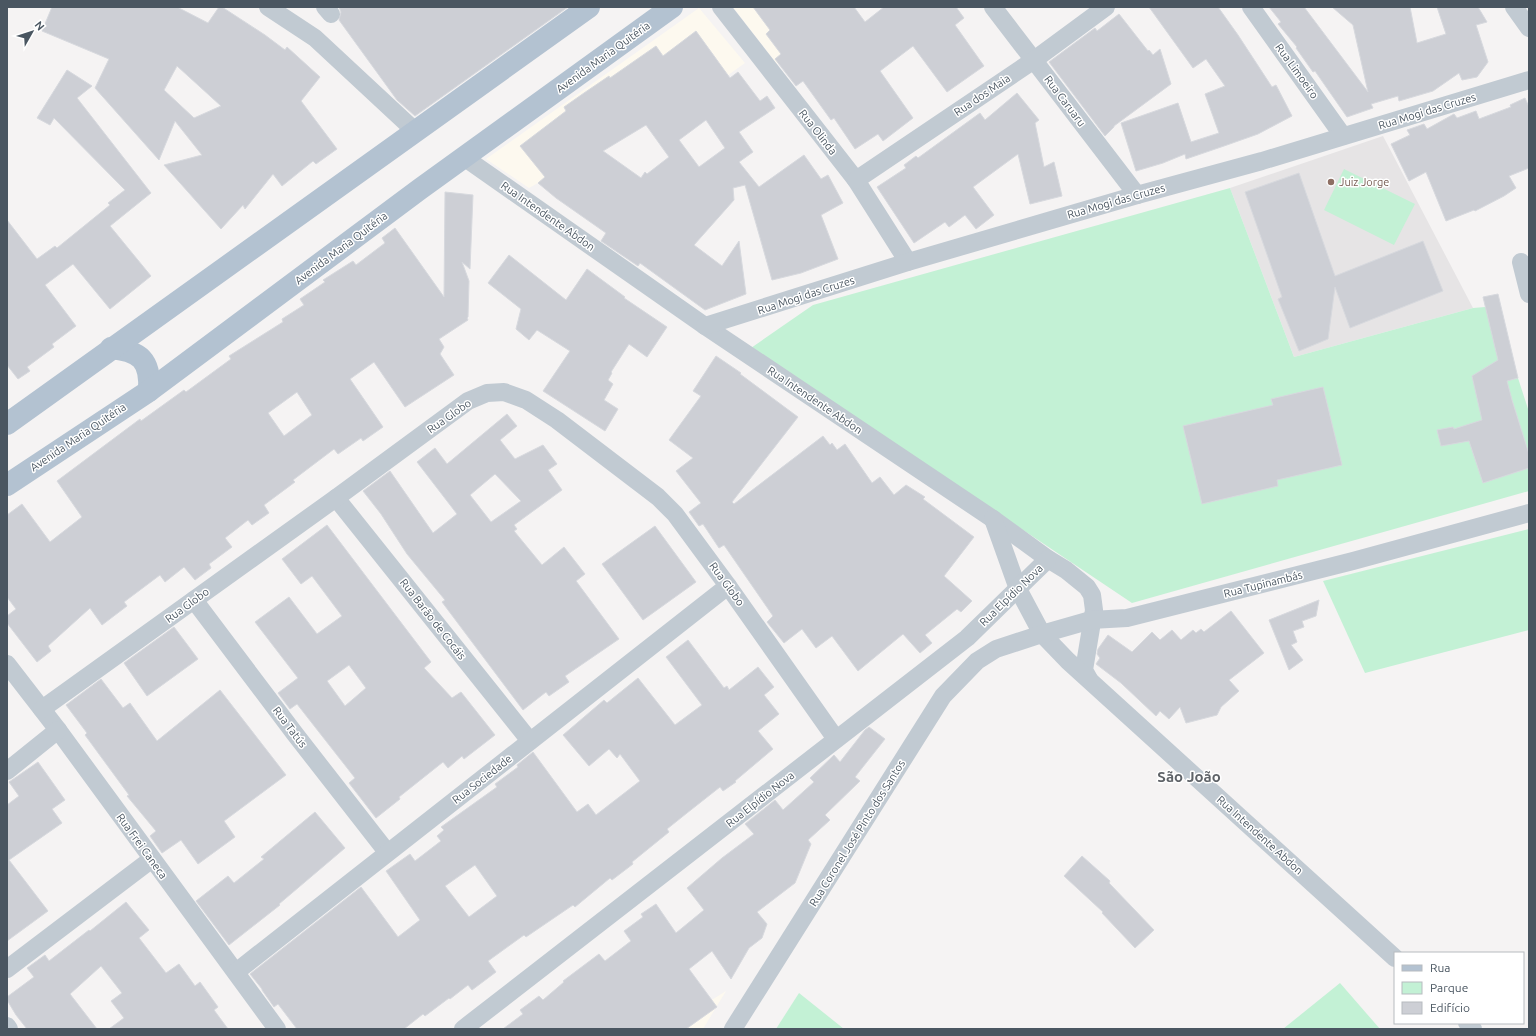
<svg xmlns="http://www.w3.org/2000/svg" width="1536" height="1036" font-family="Ubuntu,sans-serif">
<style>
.commercial{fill:#fdf9ef}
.education{fill:#e6e4e5}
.green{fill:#c3f1d5}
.building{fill:#cdcfd5;stroke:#d7d9de;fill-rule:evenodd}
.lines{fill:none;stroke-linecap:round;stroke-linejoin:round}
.minor{stroke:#c1cad2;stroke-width:18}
.major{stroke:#b3c2d1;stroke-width:22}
.education-dot{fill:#8d6e63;stroke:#fff;stroke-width:1.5}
.labels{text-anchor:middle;stroke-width:3;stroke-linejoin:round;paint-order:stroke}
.street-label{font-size:11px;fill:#4a5661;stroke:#fff}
.education-label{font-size:11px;fill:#785e54;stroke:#fff;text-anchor:start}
.district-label{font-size:15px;font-weight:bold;fill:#5f6368;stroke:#fff}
</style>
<rect width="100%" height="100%" fill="#f5f3f3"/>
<g class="commercial">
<polygon points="733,7 854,7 777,64"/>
<polygon points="699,8 745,63 724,78 684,101 529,188 486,159"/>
<polygon points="726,991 703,1029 665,1029"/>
</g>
<polygon class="education" points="1383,136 1473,308 1294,357 1230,188"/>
<g class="green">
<polygon points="1344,169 1415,204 1394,245 1324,210"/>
<polygon points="1230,188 1294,357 1473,308 1497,306 1518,378 1529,412 1529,491 1132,603 751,348 813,305"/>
<polygon points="1529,529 1529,630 1365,673 1323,581"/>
<polygon points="1340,983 1380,1029 1283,1029"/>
<polygon points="799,993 844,1029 776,1029"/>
</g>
<g class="building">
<path d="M52 7H177L208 23 219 7H222L265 35 285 50 287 47 320 77 301 101 337 149 316 164 313 161 282 186 273 174 245 209 243 205 221 229 164 165 202 155 175 121 159 160 95 88 109 59 42 31ZM177 66 221 106 194 118 164 90Z"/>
<polygon points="339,7 568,7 415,116 397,100 339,20 341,12"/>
<polygon points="753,7 854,7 865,22 884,7 956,7 964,18 955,25 984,66 947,92 913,46 880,71 913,118 883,141 878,134 855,149 834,118 831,120 803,81 796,86 775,59 781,54 766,34 770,30"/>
<polygon points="1149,7 1218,7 1238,35 1272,87 1276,85 1292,116 1258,134 1224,146 1186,159 1185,154 1163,163 1136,171 1121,123 1178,103 1191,142 1219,133 1205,94 1225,86 1206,59 1193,68"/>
<polygon points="1269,7 1304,7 1368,92 1353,25 1332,7 1410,7 1417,43 1446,34 1437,7 1478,7 1487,22 1476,25 1488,62 1477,77 1462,80 1459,73 1433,91 1399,101 1398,96 1371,104 1373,108 1347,117 1315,71 1313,72 1296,48 1297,47 1278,24 1281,22"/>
<polygon points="1119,14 1148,51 1149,50 1153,55 1160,49 1171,84 1114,126 1114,127 1105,136 1049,62 1095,28 1097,31"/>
<path d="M696 31 730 78 738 72 760 101 767 96 775 108 739 132 753 152 739 162 759 187 804 155 821 179 828 175 843 203 821 215 838 259 801 273 772 280 745 185 733 188 734 200 694 245 722 266 739 241 746 294 705 310 640 263 638 266 601 241 606 233 556 198 538 183 545 177 520 146 566 111 564 107 584 93 609 76 610 78 656 46 663 56ZM706 120 725 148 699 167 679 140ZM646 125 669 157 647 174 645 172 641 178 603 151Z"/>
<polygon points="67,70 92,86 77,98 151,193 110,226 151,276 110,309 73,264 45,285 76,326 52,344 54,347 27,367 30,371 18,379 7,365 7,220 37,259 55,246 57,248 110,205 108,203 125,190 54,118 50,125 37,118"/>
<polygon points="1017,93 1039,120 1035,123 1044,167 1054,162 1062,196 1030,204 1018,154 973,187 994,215 976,229 965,215 949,227 945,222 914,243 877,187 906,168 904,165 916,156 918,158 980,113 985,120"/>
<polygon points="1525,98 1529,107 1529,168 1509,176 1516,188 1504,196 1475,211 1474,210 1446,221 1426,172 1409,181 1391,144 1410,135 1407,130 1424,124 1427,129 1454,114 1457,118 1476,111 1479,119 1511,107 1510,105"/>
<polygon points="1299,173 1335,276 1423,241 1443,291 1350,328 1335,287 1328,339 1299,351 1278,299 1282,297 1245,192"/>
<path d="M445 192 473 195 470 269 462 262 469 281 468 317 467 318 468 320 439 339 444 347 440 354 454 375 405 407 374 362 350 379 383 427 363 441 361 438 338 454 334 449 293 480 295 482 264 505 269 513 252 525 248 520 225 538 232 547 209 564 211 568 195 580 184 567 165 582 160 575 124 602 127 606 102 625 90 608 48 646 51 651 37 662 7 623V616L16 609 7 597V515L22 504 50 542 82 517 57 481 140 419 141 421 184 390 186 392 231 359 229 356 283 322 282 319 304 305 300 299 325 282 323 280 353 261 356 265 385 243 382 238 395 228 444 297ZM297 392 312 415 284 436 268 413Z"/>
<polygon points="509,255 566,300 587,269 625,297 624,298 667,327 647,357 629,344 611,372 612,373 608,380 613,384 604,400 618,409 605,431 543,391 570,351 537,330 529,340 516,329 521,309 488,283"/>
<polygon points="1498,294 1518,378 1507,381 1512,400 1529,454 1529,468 1483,483 1469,441 1441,446 1437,430 1453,427 1454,429 1482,420 1472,376 1498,360 1483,297"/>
<polygon points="716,356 741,373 740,374 798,417 732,502 734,504 823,436 830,445 832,443 837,450 845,444 872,483 880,477 894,495 906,485 925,497 923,499 974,537 944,576 972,601 961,612 957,609 925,635 932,643 920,653 903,634 858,671 832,636 816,648 802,629 784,643 767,622 773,616 724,545 719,548 703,524 699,526 689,512 701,503 676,471 693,458 669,440 701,396 693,391"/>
<polygon points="1323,387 1342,465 1277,480 1278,486 1202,504 1183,426 1273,405 1271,399"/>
<path d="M507 414 517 426 500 440 515 459 543 445 557 464 548 470 562 490 514 525 517 529 514 531 542 565 564 547 585 574 576 581 619 639 565 676 569 682 549 696 546 692 523 710 442 602 445 600 407 554 381 514 363 491 390 471 433 533 457 514 417 462 435 448 447 464ZM495 474 521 501 491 522 470 495Z"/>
<path d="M327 525 431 662 424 668 452 698 461 692 495 735 464 759 462 756 448 768 443 762 399 797 400 799 376 818 349 783 355 778 297 704 290 709 278 693 298 678 255 622 289 597 317 634 342 616 312 576 301 584 282 559ZM349 665 366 688 345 706 327 681Z"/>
<polygon points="655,526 696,582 643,620 602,564"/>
<polygon points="1319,600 1316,616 1302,621 1304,627 1293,631 1297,642 1291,645 1303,660 1289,670 1269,620"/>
<polygon points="1231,611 1264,653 1229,680 1239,691 1221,707 1217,715 1186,723 1180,707 1169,719 1160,711 1156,716 1121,683 1096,664 1100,658 1097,654 1098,649 1108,635 1132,652 1152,632 1160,640 1172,630 1181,640 1193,630 1196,633 1201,629 1204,632"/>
<polygon points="174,627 198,659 147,696 124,663"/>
<path d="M688 640 724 688 727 686 729 690 758 667 774 687 764 695 779 714 758 731 773 749 735 781 736 782 723 791 720 787 687 813 667 829 669 832 632 862 633 864 612 880 610 878 575 907 573 905 526 937 524 935 488 961 496 972 472 990 468 985 450 999 449 998 425 1016 423 1014 404 1029H297L278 1004 274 1007 262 990V989L250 974 361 887 398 937 420 920 386 871 410 854 415 861 441 841 437 836 444 830 441 827 497 787 495 784 518 767 517 765 533 752 577 812 588 804 596 815 640 781 620 754 617 758 609 749 589 766 563 735 604 700 607 703 638 678 675 725 702 705 666 657ZM475 865 497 896 469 917 445 886Z"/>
<polygon points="101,679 123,708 130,703 157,741 220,690 286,775 224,821 235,837 198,864 181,840 162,853 150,836 156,831 127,796 129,795 85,735 87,733 66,705"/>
<polygon points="869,727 885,739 855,777 860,781 825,815 830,820 808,840 811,844 795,883 757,912 767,924 762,938 749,948 731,979 712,951 689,969 717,1007 686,1029 503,1029 523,1014 520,1010 539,996 543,1000 564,982 563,981 599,954 605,961 631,941 624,931 643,917 641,914 656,904 676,933 704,910 687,888 722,858 754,834 745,824 775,800 783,810 814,782 810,778 834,755 840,762 865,730"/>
<polygon points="38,762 65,800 52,809 62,823 9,860 48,911 7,941 7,805 19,796 9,782"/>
<polygon points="315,812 345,848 279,904 280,905 229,945 196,901 228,876 234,883 264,859 261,857"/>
<polygon points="1082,856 1110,881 1109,883 1154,930 1135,948 1102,913 1103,912 1064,876"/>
<polygon points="126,902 149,930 139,938 166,973 179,964 195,986 200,982 218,1007 214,1010 228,1029 109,1029 124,1018 111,1001 122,993 101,966 70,994 97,1029 27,1029 16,1015 7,1000 7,997 34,977 27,968 45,955 49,961 89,930 90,931"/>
</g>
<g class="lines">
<g class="minor">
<polyline points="268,7 315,38 415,131"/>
<polyline points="325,7 331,14"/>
<polyline points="721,7 856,180 908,262"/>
<polyline points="993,7 1137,195"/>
<polyline points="1251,7 1343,136"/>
<polyline points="1514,7 1529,28"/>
<polyline points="465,158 705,326 993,519 1048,559 1066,570 1087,587 1092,595 1094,610 1084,670 1089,679"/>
<polyline points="856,180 1034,60 1106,7"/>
<polyline points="1521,262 1529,294"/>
<polyline points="705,326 908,262 1137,195 1262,161 1529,80"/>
<polyline points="336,498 530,741"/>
<polyline points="993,519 1018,589 1042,634 1068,661 1395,958"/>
<polyline points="194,600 295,734 387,852"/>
<polyline points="7,664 58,730 277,1029"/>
<polyline points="42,709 336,498 468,401 487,393 504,392 526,400 557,420 658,497 675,514 728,586 836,739"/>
<polyline points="7,771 58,730"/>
<polyline points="7,969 152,859"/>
<polyline points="236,972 728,586"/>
<polyline points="1467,1023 1473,1029"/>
<polyline points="7,1026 9,1029"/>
<polyline points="463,1029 967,638 1048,559"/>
<polyline points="733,1029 943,696 977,661 996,649 1042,634 1091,620 1127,618 1353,561 1529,513"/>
</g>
<g class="major">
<path d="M111 348C140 351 151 360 149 391"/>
<polyline points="7,424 589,7"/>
<polyline points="7,485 149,391 420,189 672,7"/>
</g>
</g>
<circle class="education-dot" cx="1331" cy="182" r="4"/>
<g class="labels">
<g class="street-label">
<text transform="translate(603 57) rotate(-36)" y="4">Avenida Maria Quitéria</text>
<text transform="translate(1297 71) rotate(54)" y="4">Rua Limoeiro</text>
<text transform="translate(982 95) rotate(-34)" y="4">Rua dos Maia</text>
<text transform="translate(1065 101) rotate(53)" y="4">Rua Caruaru</text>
<text transform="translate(1427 111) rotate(-17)" y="4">Rua Mogi das Cruzes</text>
<text transform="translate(818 132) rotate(52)" y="4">Rua Olinda</text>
<text transform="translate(1116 201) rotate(-16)" y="4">Rua Mogi das Cruzes</text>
<text transform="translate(548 216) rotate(35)" y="4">Rua Intendente Abdon</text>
<text transform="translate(341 248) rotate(-37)" y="4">Avenida Maria Quitéria</text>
<text transform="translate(806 295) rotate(-18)" y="4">Rua Mogi das Cruzes</text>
<text transform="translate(815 400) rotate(34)" y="4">Rua Intendente Abdon</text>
<text transform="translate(449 416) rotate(-35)" y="4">Rua Globo</text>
<text transform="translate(78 437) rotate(-34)" y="4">Avenida Maria Quitéria</text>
<text transform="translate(727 584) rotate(54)" y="4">Rua Globo</text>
<text transform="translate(1263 584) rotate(-14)" y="4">Rua Tupinambás</text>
<text transform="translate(1011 595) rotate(-44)" y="4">Rua Elpídio Nova</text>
<text transform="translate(187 605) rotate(-36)" y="4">Rua Globo</text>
<text transform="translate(433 619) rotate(52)" y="4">Rua Barão de Cocáis</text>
<text transform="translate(290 727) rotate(53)" y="4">Rua Tatús</text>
<text transform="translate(482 779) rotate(-38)" y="4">Rua Sociedade</text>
<text transform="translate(760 799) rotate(-38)" y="4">Rua Elpídio Nova</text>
<text transform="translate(857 833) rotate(-58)" y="4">Rua Coronel José Pinto dos Santos</text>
<text transform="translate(1260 835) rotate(42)" y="4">Rua Intendente Abdon</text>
<text transform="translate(142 846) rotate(54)" y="4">Rua Frei Caneca</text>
</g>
<g class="education-label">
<text x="1339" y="186">Juiz Jorge</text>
</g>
<g class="district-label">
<text x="1189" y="782">São João</text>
</g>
</g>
<rect width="1536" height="1036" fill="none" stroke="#4a5661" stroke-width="16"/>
<rect x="1394" y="952" width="130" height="72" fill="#ffffff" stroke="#b7bbc0"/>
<rect x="1402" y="965" width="20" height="6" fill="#b3c2d1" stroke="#b7bbc0"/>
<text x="1430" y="972" font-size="12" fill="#4a5661">Rua</text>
<rect x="1402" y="982" width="20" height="12" fill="#c3f1d5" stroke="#b7bbc0"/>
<text x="1430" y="992" font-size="12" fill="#4a5661">Parque</text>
<rect x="1402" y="1002" width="20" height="12" fill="#cdcfd5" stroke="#b7bbc0"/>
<text x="1430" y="1012" font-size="12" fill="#4a5661">Edifício</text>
<g transform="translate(32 32) rotate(51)" stroke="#ffffff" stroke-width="3" paint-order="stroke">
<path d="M0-3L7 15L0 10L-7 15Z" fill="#4a5661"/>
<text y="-6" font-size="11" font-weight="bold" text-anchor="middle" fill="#4a5661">N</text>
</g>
</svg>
